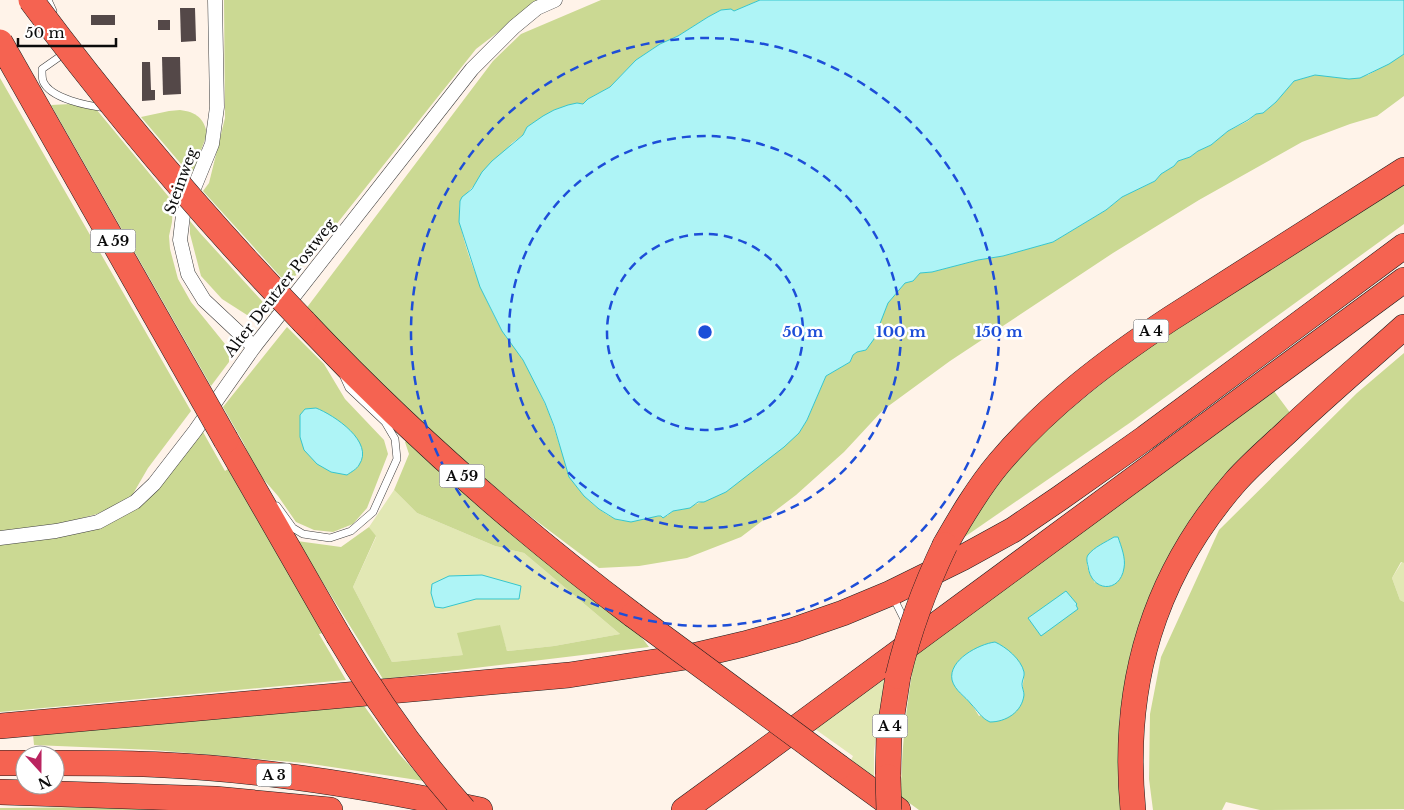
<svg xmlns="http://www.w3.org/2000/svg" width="1404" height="810" font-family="'Libre Baskerville',serif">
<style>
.green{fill:#e2e8b4;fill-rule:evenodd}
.forest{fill:#cbd993;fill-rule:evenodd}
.water{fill:#aef4f6;stroke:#35c6cd}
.building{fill:#544848}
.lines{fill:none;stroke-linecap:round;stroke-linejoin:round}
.service-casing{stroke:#3e3e3e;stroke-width:8}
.minor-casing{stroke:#3e3e3e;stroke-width:15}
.motorway-casing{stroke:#1c1c1c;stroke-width:26}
.service{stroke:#fff;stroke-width:7}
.minor{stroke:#fff;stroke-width:14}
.motorway{stroke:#f56351;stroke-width:25}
.motorway-bridge-casing{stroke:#1c1c1c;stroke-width:26;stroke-linecap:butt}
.motorway-bridge{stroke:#f56351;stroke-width:25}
.ring{fill:none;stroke:#1d4ed8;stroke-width:2.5;stroke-dasharray:9 6}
.labels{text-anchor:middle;stroke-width:5;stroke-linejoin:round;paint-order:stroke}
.shield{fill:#fff;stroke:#545454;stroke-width:1}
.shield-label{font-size:14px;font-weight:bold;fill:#0b0b0b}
.street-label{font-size:15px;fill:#0b0b0b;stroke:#fff}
.centre{fill:#1d4ed8;stroke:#fff;stroke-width:2.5}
.ring-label{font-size:15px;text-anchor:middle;font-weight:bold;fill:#1d4ed8;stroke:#fff;stroke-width:5;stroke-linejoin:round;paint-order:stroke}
</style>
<rect width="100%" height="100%" fill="#fff3e9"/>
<g class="green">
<path d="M394 490 417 513 495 546 524 553 620 634 554 646 507 651 499 625 464 655 392 662 353 587 376 537 369 527ZM520 586 519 599H476Z"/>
<polygon points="1402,562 1404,563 1404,602 1400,600 1392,578"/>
<polygon points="885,678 874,751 874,777 851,760 853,756 815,729"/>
</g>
<g class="forest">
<polygon points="224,0 542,0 535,4 476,49 288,285 203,191 209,183 225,118"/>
<path d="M601 0H760L734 11 721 10 708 17 678 36 660 44 636 60 610 87 588 99 583 104 577 103 554 110 527 127 523 135 512 143 460 201C457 220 463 236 468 253 477 280 488 305 501 329 507 340 517 349 523 360 531 374 538 390 545 404 553 421 557 440 564 457 566 461 564 465 566 468 572 484 586 499 599 509 627 531 638 515 667 516L673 511 684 509 726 492 799 433 807 420 826 376 850 362 853 355 857 352 866 350 874 338 888 303 905 283 913 281 920 273 932 272 978 260 1003 256 1053 242 1106 210 1122 197 1155 181 1161 174 1174 166 1178 161 1190 157 1198 151 1211 145 1228 131 1248 121 1256 114 1263 113 1276 102 1294 81 1315 75H1327L1337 78 1368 75 1404 54V96L1377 116 1350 124 1302 142 1199 200 1113 253 950 361 883 410 844 452 796 495 741 537 687 558 639 566 599 568 522 510 424 427 305 310 493 61 521 34Z"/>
<polygon points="0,78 191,411 148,468 130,499 97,514 56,525 0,531"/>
<polygon points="91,103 173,202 172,222 169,236 170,249 178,279 191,302 225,344 229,353 229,362 211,386 51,105"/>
<path d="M180 110C196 112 204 118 207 134L193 172 190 173 187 171 141 117 169 111Z"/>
<polygon points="1404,183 1404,224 1131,422 950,547 989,492 1050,426 1135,356"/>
<polygon points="190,221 200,233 272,312 247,315 222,299 201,276 190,234"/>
<polygon points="287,327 324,364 345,399 384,440 388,454 367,508 353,524 333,532 314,530 296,522 278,496 258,473 243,442 223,407"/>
<polygon points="1404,353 1404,563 1401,562 1392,578 1400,600 1404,602 1404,809 1260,810 1226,802 1222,810 1153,810 1149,779 1150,714 1161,657 1219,530 1357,393"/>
<path d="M1274 391 1291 414 1152 591 1130 655 1119 720 1120 774 1125 810H919L901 797C901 749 907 702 915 655ZM1109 540H1119V546L1095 583C1080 558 1087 554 1109 540ZM1009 652C1014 657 1023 665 1024 673 1025 679 1021 684 1024 694L979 716 971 703 961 694Z"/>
<polygon points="203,432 225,471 228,469 323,633 319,634 346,680 0,712 0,543 58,535 167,478"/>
<polygon points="409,439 637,631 649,647 383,679 297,541 341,547 369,527 376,536 353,587 392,662 463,655 457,633 500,625 507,651 554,646 620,634 524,553 495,546 417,513 394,490 409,454 405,442"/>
<polygon points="362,703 399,754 424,781 305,763 153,750 34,745 33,734"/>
<polygon points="106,807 154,810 0,810 0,808"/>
</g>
<g class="water">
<polygon points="760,0 1404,0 1404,54 1389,64 1360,78 1349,79 1315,75 1294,81 1276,102 1263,113 1256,114 1248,120 1228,131 1211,145 1198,151 1190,157 1178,161 1174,166 1161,174 1155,181 1122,197 1106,210 1053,242 1003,256 978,260 932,272 920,273 913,281 905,283 888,303 874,339 866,350 857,352 853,355 850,362 826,376 807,420 799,433 784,447 726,492 704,502 698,502 690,508 673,511 663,518 661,516 658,516 631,522 615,519 599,509 584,496 569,477 554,426 545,403 523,360 502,331 480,287 459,222 460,201 462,197 472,189 482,172 492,161 523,135 527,127 543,116 554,110 568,105 577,103 583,104 588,99 610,87 636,60 660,44 678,36 708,17 721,10 731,9 734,11"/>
<path d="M316 408C334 415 375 442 359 465 357 469 351 472 347 475L331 472 317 464 304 450 300 437V415L305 409Z"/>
<path d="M1114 537H1118C1121 546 1126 558 1124 568 1120 594 1091 592 1088 566 1087 562 1086 558 1088 555 1094 547 1106 542 1114 537Z"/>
<polygon points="482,575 521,586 519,599 476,599 443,608 435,607 431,593 432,584 449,576"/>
<polygon points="1066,591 1077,604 1076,605 1078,609 1041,636 1028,618"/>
<path d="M995 642C1006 647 1021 659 1024 672 1025 676 1022 680 1022 684 1022 688 1024 691 1024 695 1022 712 1006 722 990 722 981 718 978 711 971 704 965 696 955 691 952 680 948 660 979 644 995 642Z"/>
</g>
<g class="building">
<polygon points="180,8 195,8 196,41 181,42"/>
<rect x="91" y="15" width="24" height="10"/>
<rect x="158" y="20" width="12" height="10"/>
<polygon points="162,57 180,57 181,94 163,95"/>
<polygon points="142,62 150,62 151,90 155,90 155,100 142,101"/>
</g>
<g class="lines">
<defs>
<g id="service">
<polyline points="48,0 53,11"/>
<path d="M63 51 62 55 42 69C42 72 42 78 43 81 50 99 89 106 106 108"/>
<polyline points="277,506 293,528 303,534 330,538 351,531 373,512 397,459 395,439 385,422 349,388 344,377"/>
<polyline points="893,597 906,623"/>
</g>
<g id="minor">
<polyline points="215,0 217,107 212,144 183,215 180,240 188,274 204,300 254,347"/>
<polyline points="0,538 56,531 98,522 135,502 154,484 195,431 254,347 472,69 514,27 537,8 555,0"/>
</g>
<g id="motorway">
<path d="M304 322C405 429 515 526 633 615"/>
<polyline points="226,440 338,635"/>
<path d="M945 545C961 517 978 488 999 463 1047 406 1108 360 1170 319L1404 170"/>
<polyline points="0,726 569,675 693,656 744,644 794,630 843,613 891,593 962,558 1013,530 1060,498 1145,438 1404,246"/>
<polyline points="0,763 25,763"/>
<path d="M55 763C92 763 128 763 165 765 271 770 377 788 480 810"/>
<polyline points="839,767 898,810"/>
<polyline points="888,777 889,734 898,676"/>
<polyline points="0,792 215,799 330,810"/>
<path d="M684 810C925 635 1163 456 1404 280"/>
<path d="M1133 810C1121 685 1153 576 1236 481 1252 463 1271 447 1288 431 1326 395 1365 362 1404 327"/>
</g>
</defs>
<use href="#service" class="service-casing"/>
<use href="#minor" class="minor-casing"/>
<use href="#motorway" class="motorway-casing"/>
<use href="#service" class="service"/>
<use href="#minor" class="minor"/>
<use href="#motorway" class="motorway"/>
<defs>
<g id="motorway-bridge">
<path d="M31 0C115 113 206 220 304 322"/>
<polyline points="0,42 226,440"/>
<polyline points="633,615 839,767"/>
<path d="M338 635C375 698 416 756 464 810"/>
<path d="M898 676C909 630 924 589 945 545"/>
<polyline points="888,777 889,810"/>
</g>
</defs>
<use href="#motorway-bridge" class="motorway-bridge-casing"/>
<use href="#motorway-bridge" class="motorway-bridge"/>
</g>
<g class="ring">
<circle cx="705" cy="332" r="98"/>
<circle cx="705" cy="332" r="196"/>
<circle cx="705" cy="332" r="294"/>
</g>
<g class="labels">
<g class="shield">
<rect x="90.5" y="229.5" width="45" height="23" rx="4"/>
<rect x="1133.5" y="319.5" width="35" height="23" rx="4"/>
<rect x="439.5" y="464.5" width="45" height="23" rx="4"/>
<rect x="872.5" y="714.5" width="35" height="23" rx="4"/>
<rect x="256.5" y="763.5" width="35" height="23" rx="4"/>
</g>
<g class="shield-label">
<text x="113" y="246">A 59</text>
<text x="1151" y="336">A 4</text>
<text x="462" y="481">A 59</text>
<text x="890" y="731">A 4</text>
<text x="274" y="780">A 3</text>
</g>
<g class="street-label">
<text transform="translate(181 181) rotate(-70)" y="5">Steinweg</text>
<text transform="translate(280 288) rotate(-52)" y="5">Alter Deutzer Postweg</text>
</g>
</g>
<circle cx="705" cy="332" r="8" class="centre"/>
<g class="ring-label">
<text x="803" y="337">50 m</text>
<text x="901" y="337">100 m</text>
<text x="999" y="337">150 m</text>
</g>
<g transform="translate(40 770) rotate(159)"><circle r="24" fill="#ffffff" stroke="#9d9d9d"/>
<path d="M0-4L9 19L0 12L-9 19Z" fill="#ba2460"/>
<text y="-8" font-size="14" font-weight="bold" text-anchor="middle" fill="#0b0b0b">N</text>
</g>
<path d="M18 38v8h98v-8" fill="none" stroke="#0b0b0b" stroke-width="2.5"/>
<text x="25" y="38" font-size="15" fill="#0b0b0b" stroke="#ffffff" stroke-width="4" paint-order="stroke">50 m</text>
</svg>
